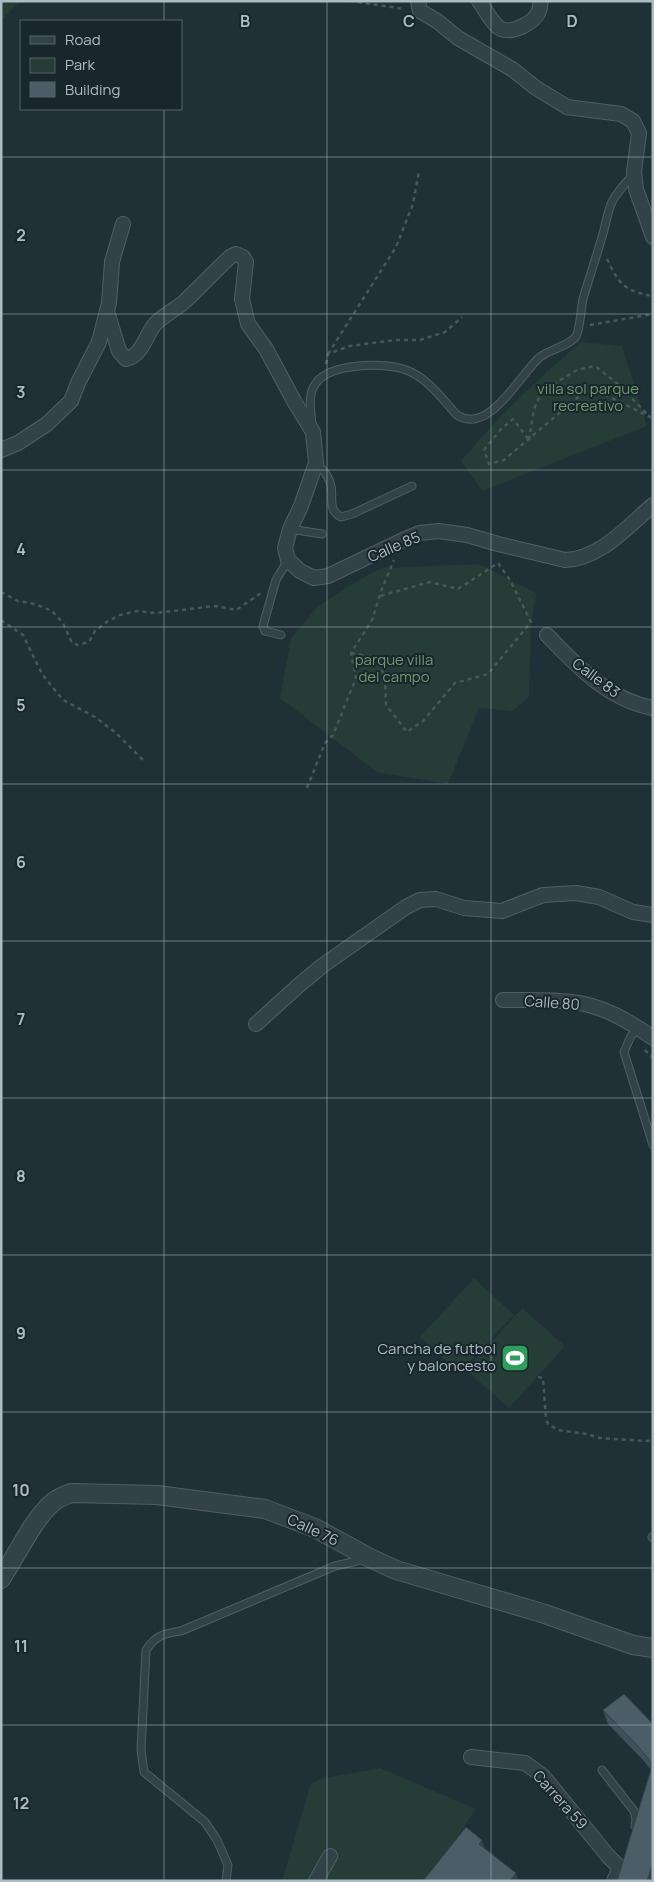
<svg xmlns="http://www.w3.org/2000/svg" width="654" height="1882" font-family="Manrope,sans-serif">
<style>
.green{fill:#253c37}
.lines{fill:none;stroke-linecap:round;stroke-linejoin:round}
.service-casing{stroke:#515f65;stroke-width:9}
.minor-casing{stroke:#515f65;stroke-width:16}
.tertiary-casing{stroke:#515f65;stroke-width:20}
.path{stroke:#435a57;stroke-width:2.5;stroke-dasharray:4 4;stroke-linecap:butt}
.service{stroke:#334148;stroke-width:7}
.minor{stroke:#334148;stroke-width:14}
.tertiary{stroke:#334148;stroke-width:18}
.wall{fill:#405058}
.shaded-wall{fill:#344147}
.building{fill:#4b5d66;stroke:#344147}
.grid{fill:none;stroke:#adbcc4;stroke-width:1;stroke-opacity:0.55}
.labels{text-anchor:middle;stroke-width:4;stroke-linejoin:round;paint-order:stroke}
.park-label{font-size:15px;fill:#6e9a6d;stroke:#19262c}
.street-label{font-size:15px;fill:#adbcc4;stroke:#19262c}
.poi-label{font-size:15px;fill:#adbcc4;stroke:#19262c;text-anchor:end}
.grid-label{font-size:16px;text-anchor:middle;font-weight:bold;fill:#adbcc4;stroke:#19262c;stroke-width:4;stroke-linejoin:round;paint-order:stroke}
</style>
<rect width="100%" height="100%" fill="#203037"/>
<g class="green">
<polygon points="1,1 20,1 1,21"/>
<path d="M581 342 622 346 647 426 482 491 461 461C497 417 538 379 581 342Z"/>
<polygon points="479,564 536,593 531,622 529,697 512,711 479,708 448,784 377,772 280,698 291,638 318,606 371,573 383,568"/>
<polygon points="474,1278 514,1315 459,1373 420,1337"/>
<polygon points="522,1308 565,1346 509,1408 466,1370"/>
<polygon points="380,1768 476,1809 427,1881 282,1881 311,1783 320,1779"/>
</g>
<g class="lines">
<defs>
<g id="service">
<path d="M312 424C311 411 307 395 316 383 330 363 385 362 406 370 427 377 443 400 457 415 489 436 520 374 540 357 549 350 571 345 576 336 580 330 581 308 583 299 589 278 596 258 602 237 606 225 607 211 613 200 618 191 627 182 634 173"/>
<path d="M316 463C322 469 327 473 330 482 335 495 326 509 341 517L352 514 412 486"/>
<polyline points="290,529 322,534"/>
<polyline points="281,635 265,631 263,626 276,580 288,560"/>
<polyline points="639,1028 631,1036 624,1052 653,1145"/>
<polyline points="652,1537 653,1537"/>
<polyline points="602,1770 634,1811 636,1819 635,1826"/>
<path d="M226 1881 228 1865 217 1840 205 1822 144 1772 141 1750 146 1650C157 1634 164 1634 181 1631L335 1566 365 1559"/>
</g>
<g id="minor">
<polyline points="418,1 420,11 437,21 458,38 512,69 536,88 567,107 621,114 633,121 639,133 634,172 636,189 653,237"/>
<path d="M479 1C485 9 492 24 501 29 512 34 533 23 538 13 540 10 540 5 541 1"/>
<path d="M107 311 119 351 126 359C143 355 145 336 155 324 163 316 174 310 183 303 199 288 214 272 230 257L236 254 243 257 246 262 242 299 248 324 266 349 294 401 313 432 316 463 301 506 290 529 285 548 288 560 300 571 314 578 328 576 403 540 420 533 439 531 467 535 498 544 565 560C600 559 628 526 653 505"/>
<polyline points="1,450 18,443 47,424 71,401 78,383 99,342 109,303 112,262 123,224"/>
<path d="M547 635C577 666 608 700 653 708"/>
<path d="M503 1000C526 1000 549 999 572 1002 602 1005 629 1021 653 1038"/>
<polyline points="256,1024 298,986 322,966 406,907 420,900 436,899 464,908 502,911 543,895 576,893 599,897 633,912 653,915"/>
<polyline points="471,1757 525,1763 543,1776 608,1856 620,1868 614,1881"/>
<polyline points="316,1881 330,1856"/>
</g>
<path id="tertiary" d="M1 1579C15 1558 33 1520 51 1504 57 1498 64 1496 71 1493L157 1495 265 1509 315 1528 370 1558 396 1570 542 1613 633 1645 653 1648"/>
</defs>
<use href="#service" class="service-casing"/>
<use href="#minor" class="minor-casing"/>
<use href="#tertiary" class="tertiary-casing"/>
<g class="path">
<polyline points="350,1 405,9"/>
<path d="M607 259C619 284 624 291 653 296"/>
<polyline points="590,325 653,314"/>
<polyline points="328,354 396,247 413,204 419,171"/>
<polyline points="326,364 328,354 350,346 395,340 420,340 445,332 462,317"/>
<polyline points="529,440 534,409 542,391 577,370 595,366 618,384 650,417 606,395 584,392 504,460 489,464 484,450 501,429 513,419 529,440"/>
<polyline points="1,592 18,601 35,604 52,611 63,623 72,643 78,645 89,642 95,631 108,621 120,615 137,611 156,613 215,606 236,610 261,593"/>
<polyline points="1,620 23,635 42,674 63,700 95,717 116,733 144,761"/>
<polyline points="351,653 378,658 385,679 386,705 407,732 423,721 455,683 488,674 531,622 510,580 498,563 458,589 430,582 380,596"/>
<polyline points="307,788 325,743 333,735 356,678 351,653 372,620 382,589 394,560"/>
<polyline points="645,1050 653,1058"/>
<polyline points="538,1377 543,1378 546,1419 548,1424 558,1430 587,1434 600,1438 646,1441 653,1440"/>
</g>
<use href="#service" class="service"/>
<use href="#minor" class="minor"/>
<use href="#tertiary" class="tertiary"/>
</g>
<polygon class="wall" points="603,1710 653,1724 653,1881 651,1770 643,1760 608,1724"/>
<g class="shaded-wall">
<polygon points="482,1840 497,1880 479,1844"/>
<polygon points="653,1863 653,1881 647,1881"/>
<polygon points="516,1873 519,1881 510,1881"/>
</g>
<g class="building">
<polygon points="624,1694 653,1724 653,1765 638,1746 603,1710"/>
<polygon points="652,1766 653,1766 653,1863 647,1881 617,1881"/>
<polygon points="466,1827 482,1840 479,1844 516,1873 510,1881 423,1881"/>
</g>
<path class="grid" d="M164 1V21M327 1V1881M491 1V1881M164 109V1881M1 157H653M1 314H653M1 470H653M1 627H653M1 784H653M1 941H653M1 1098H653M1 1255H653M1 1412H653M1 1568H653M1 1725H653"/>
<defs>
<symbol id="stadium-square" viewBox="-11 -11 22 22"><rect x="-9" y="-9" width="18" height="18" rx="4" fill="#2e9e5b" stroke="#19262c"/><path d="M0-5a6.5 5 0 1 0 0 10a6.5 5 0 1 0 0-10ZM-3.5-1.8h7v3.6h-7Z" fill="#fff"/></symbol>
</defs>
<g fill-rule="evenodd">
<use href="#stadium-square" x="499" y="1342" width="32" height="32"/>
</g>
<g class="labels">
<g class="park-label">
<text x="588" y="394">villa sol parque<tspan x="588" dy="17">recreativo</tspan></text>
<text x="394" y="665">parque villa<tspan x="394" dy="17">del campo</tspan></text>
</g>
<g class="street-label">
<text transform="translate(394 547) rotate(-23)" y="5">Calle 85</text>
<text transform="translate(596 678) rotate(37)" y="5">Calle 83</text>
<text transform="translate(552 1003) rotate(4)" y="5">Calle 80</text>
<text transform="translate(313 1530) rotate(25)" y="5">Calle 76</text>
<text transform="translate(560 1800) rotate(48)" y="5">Carrera 59</text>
</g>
<g class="poi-label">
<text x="496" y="1354">Cancha de futbol<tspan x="496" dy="17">y baloncesto</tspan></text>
</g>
</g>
<g class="grid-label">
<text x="245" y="27">B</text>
<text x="409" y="27">C</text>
<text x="572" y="27">D</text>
<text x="21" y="241">2</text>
<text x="21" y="398">3</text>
<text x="21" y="555">4</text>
<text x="21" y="711">5</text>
<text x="21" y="868">6</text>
<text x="21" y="1025">7</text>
<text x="21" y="1182">8</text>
<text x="21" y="1339">9</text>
<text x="21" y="1496">10</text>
<text x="21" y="1652">11</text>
<text x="21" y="1809">12</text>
</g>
<rect width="654" height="1882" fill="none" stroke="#adbcc4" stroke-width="5"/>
<rect x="20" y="20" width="162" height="90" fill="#19262c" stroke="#546269"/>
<rect x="30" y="36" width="25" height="8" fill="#334148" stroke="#546269"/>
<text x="65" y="45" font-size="15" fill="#adbcc4">Road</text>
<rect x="30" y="58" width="25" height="15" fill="#253c37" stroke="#546269"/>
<text x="65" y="70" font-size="15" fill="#adbcc4">Park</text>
<rect x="30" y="82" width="25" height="15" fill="#4b5d66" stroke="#546269"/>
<text x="65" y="95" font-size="15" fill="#adbcc4">Building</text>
</svg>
